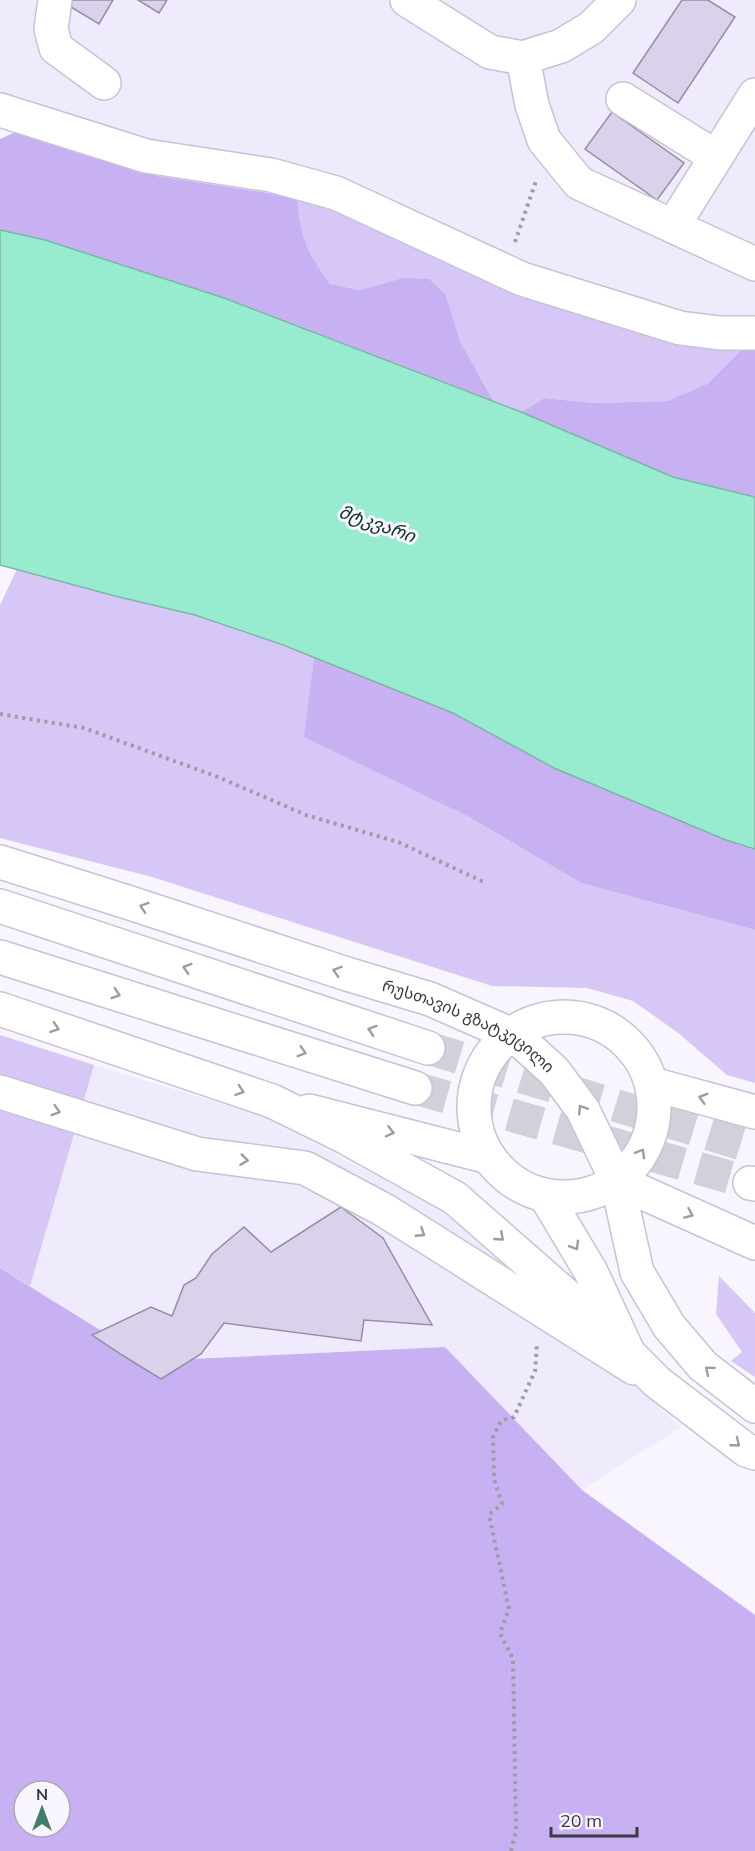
<svg xmlns="http://www.w3.org/2000/svg" width="755" height="1851" font-family="Mulish,'Noto Sans Georgian',sans-serif">
<style>
.built{fill:#f0eafd}
.green{fill:#d6c7f6}
.forest{fill:#c7b1f2;fill-rule:evenodd}
.water{fill:#97ecd0;stroke:#7cb7a6;stroke-width:1.5}
.building{fill:#d9d2ea;stroke:#958ea4;stroke-width:1.5}
.lines{fill:none;stroke-linecap:round;stroke-linejoin:round}
.minor-tunnel{stroke:#d3d0d9;stroke-width:33;stroke-dasharray:33 16;stroke-linecap:butt}
.minor-casing{stroke:#c8c1d8;stroke-width:36}
.highway-casing{stroke:#c8c1d8;stroke-width:36}
.path{stroke:#9e9ba5;stroke-width:4;stroke-dasharray:3 4.5;stroke-linecap:butt}
.minor{stroke:#fff;stroke-width:33}
.highway{stroke:#fff;stroke-width:33}
.oneway{stroke:#9e9ca1}
.labels{text-anchor:middle;stroke-width:6;stroke-linejoin:round;paint-order:stroke}
.street-label{font-size:16px;fill:#3d3a43;stroke:#f8f5ff}
.water-label{font-size:18px;font-style:italic;fill:#083126;stroke:#f8f5ff}
</style>
<rect width="100%" height="100%" fill="#f8f5ff"/>
<g class="built">
<polygon points="0,0 755,0 755,343 334,209 268,193 157,176 0,123"/>
<polygon points="94,1065 259,1115 445,1211 681,1427 582,1490 445,1347 150,1361 30,1286"/>
</g>
<g class="green">
<path d="M297 200 334 209 748 343 707 384 667 401 594 403 544 398 521 412 494 402 460 341 446 295 402 278 360 290 330 284C306 252 302 240 297 200Z"/>
<polygon points="17,569 115,596 195,615 314,657 305,737 469,817 581,883 755,930 755,1083 727,1075 677,1032 633,1001 587,988 492,986 152,877 0,838 0,605"/>
<polygon points="0,1035 94,1065 30,1286 0,1268"/>
<polygon points="719,1276 755,1313 755,1377 731,1361 742,1352 716,1314"/>
</g>
<g class="forest">
<path d="M20 130 157 176 268 193 297 200C302 240 306 251 330 284L360 290 402 278 429 279 446 295 460 341 494 402 224 298 45 240 0 230V139Z"/>
<polygon points="748,343 755,343 755,497 673,477 521,412 544,398 594,403 667,401 707,384"/>
<polygon points="314,657 453,713 554,768 726,840 755,849 755,930 581,883 469,817 304,737"/>
<path d="M0 1268 150 1361 445 1347 582 1490 755 1615V1851H0ZM24 1791H60V1827H24Z"/>
</g>
<polygon class="water" points="0,230 45,240 224,298 521,412 673,477 755,497 755,849 726,840 554,768 453,713 283,645 195,615 115,596 0,565"/>
<g class="building">
<polygon points="69,0 113,0 99,24 66,4"/>
<polygon points="138,0 167,0 159,13"/>
<polygon points="682,0 708,0 735,17 678,103 633,73"/>
<polygon points="612,112 684,163 657,200 585,149"/>
<polygon points="341,1207 383,1238 432,1325 364,1320 361,1341 224,1323 201,1354 161,1379 122,1355 92,1335 151,1307 172,1316 184,1285 196,1278 212,1254 244,1227 271,1252"/>
</g>
<g class="lines">
<g class="minor-tunnel">
<polyline points="428,1048 755,1148"/>
<polyline points="415,1088 750,1183"/>
</g>
<defs>
<g id="minor">
<polyline points="55,0 51,29 56,48 104,83"/>
<polyline points="407,0 490,52 523,58 561,46 591,28 619,0"/>
<polyline points="523,58 532,105 544,140 579,183 755,264"/>
<polyline points="623,99 716,157"/>
<polyline points="0,110 146,156 271,175 336,193 522,279 680,328 720,333 755,333"/>
<polyline points="673,226 755,95"/>
<polyline points="0,906 428,1048"/>
<polyline points="0,957 415,1088"/>
<circle cx="564" cy="1107" r="90"/>
<polyline points="652,1084 755,1112"/>
<polyline points="0,1092 197,1154 305,1168 384,1210 634,1368"/>
<polyline points="309,1111 489,1157"/>
<polyline points="617,1181 755,1243"/>
<polyline points="750,1183 755,1184"/>
<polyline points="545,1195 591,1272 627,1350"/>
</g>
<g id="highway">
<path id="s1" d="M0 862 127 902 347 974 430 999 510 1034 524 1044 554 1071 583 1110 617 1181 637 1272 669 1326 703 1366 755 1406"/>
<polyline points="0,1009 272,1101 345,1137 455,1198 601,1326 657,1382 746,1450 755,1453"/>
</g>
</defs>
<use href="#minor" class="minor-casing"/>
<use href="#highway" class="highway-casing"/>
<g class="path">
<polyline points="515,242 537,178"/>
<polyline points="0,714 84,728 218,777 306,815 398,842 486,883"/>
<polyline points="511,1851 516,1831 513,1659 500,1633 509,1609 489,1515 502,1504 494,1479 493,1437 501,1421 514,1417 535,1371 537,1343"/>
</g>
<use href="#minor" class="minor"/>
<use href="#highway" class="highway"/>
</g>
<defs><path id="oneway-chevron" d="M-2-3.5L2.5 0L-2 3.5" fill="none" stroke-width="1.6" stroke-linecap="round" stroke-linejoin="round" transform="scale(1.5)"/></defs>
<g class="oneway">
<use href="#oneway-chevron" transform="translate(144 907) rotate(-162)"/>
<use href="#oneway-chevron" transform="translate(187 968) rotate(-162)"/>
<use href="#oneway-chevron" transform="translate(337 971) rotate(-162)"/>
<use href="#oneway-chevron" transform="translate(116 994) rotate(17)"/>
<use href="#oneway-chevron" transform="translate(55 1028) rotate(19)"/>
<use href="#oneway-chevron" transform="translate(372 1030) rotate(-162)"/>
<use href="#oneway-chevron" transform="translate(302 1052) rotate(17)"/>
<use href="#oneway-chevron" transform="translate(240 1091) rotate(19)"/>
<use href="#oneway-chevron" transform="translate(703 1098) rotate(-164)"/>
<use href="#oneway-chevron" transform="translate(582 1109) rotate(-122)"/>
<use href="#oneway-chevron" transform="translate(56 1111) rotate(17)"/>
<use href="#oneway-chevron" transform="translate(390 1132) rotate(14)"/>
<use href="#oneway-chevron" transform="translate(641 1153) rotate(-60)"/>
<use href="#oneway-chevron" transform="translate(244 1160) rotate(7)"/>
<use href="#oneway-chevron" transform="translate(689 1214) rotate(24)"/>
<use href="#oneway-chevron" transform="translate(421 1233) rotate(33)"/>
<use href="#oneway-chevron" transform="translate(500 1237) rotate(41)"/>
<use href="#oneway-chevron" transform="translate(575 1246) rotate(59)"/>
<use href="#oneway-chevron" transform="translate(709 1370) rotate(-140)"/>
<use href="#oneway-chevron" transform="translate(736 1443) rotate(38)"/>
</g>
<g class="labels">
<g class="street-label">
<text dy="6" stroke="none"><textPath href="#s1" startOffset="498">რუსთავის გზატკეცილი</textPath></text>
</g>
<g class="water-label">
<text transform="translate(377 524) rotate(19)" y="6">მტკვარი</text>
</g>
</g>
<g transform="translate(42 1809)"><circle r="28" fill="#f8f5ff" stroke="#adaab4" stroke-width="1.5"/>
<path d="M0-4.5L10 22L0 15L-10 22Z" fill="#3f7e6a"/>
<text y="-9" font-size="16" font-weight="bold" text-anchor="middle" fill="#3d3a43">N</text>
</g>
<path d="M551 1827v9h86v-9" fill="none" stroke="#3d3a43" stroke-width="3"/>
<text x="560" y="1827" font-size="18" fill="#3d3a43" stroke="#f8f5ff" stroke-width="4.5" paint-order="stroke">20 m</text>
</svg>
